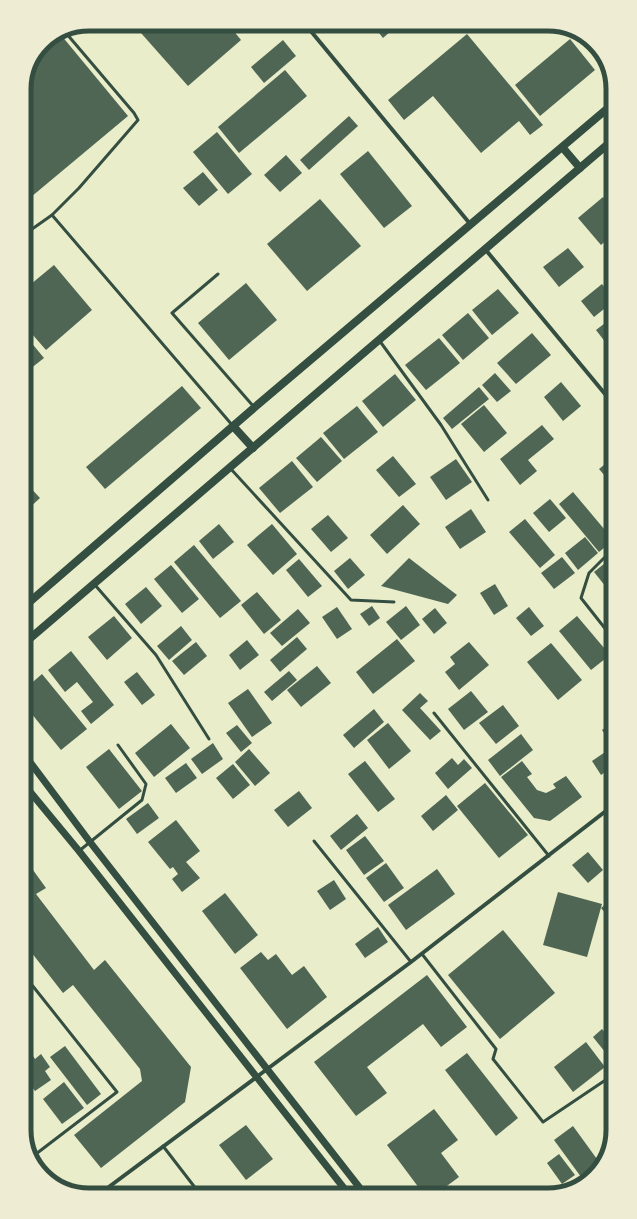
<svg xmlns="http://www.w3.org/2000/svg" width="637" height="1219" font-family="'DejaVu Sans',sans-serif">
<style>
.building{fill:#4f6655}
.lines{fill:none;stroke-linecap:round;stroke-linejoin:round}
.service{stroke:#344e41;stroke-width:3}
.minor{stroke:#344e41;stroke-width:4}
.tertiary{stroke:#344e41;stroke-width:7}
.secondary{stroke:#344e41;stroke-width:8}
.rim{fill:none;stroke:#344e41;stroke-width:5}
</style>
<rect width="100%" height="100%" fill="#e9edc9"/>
<g class="building">
<polygon points="133,24 228,24 241,40 188,86"/>
<polygon points="372,24 399,24 383,38"/>
<polygon points="467,34 543,125 530,135 519,121 481,153 433,96 404,120 388,100"/>
<polygon points="61,35 128,116 25,202 24,85 43,43"/>
<polygon points="570,39 595,70 540,116 515,85"/>
<polygon points="283,40 296,56 264,83 251,67"/>
<polygon points="285,70 307,96 239,153 218,127"/>
<polygon points="349,116 358,126 309,170 300,160"/>
<polygon points="217,132 252,174 228,194 193,152"/>
<polygon points="368,151 412,206 384,228 340,174"/>
<polygon points="286,155 302,173 280,192 264,175"/>
<polygon points="203,172 218,190 199,206 183,188"/>
<polygon points="603,197 609,204 609,238 601,245 578,218"/>
<polygon points="320,199 361,246 307,291 267,244"/>
<polygon points="568,248 584,267 559,287 543,267"/>
<polygon points="54,265 92,310 46,350 25,326 25,289"/>
<polygon points="246,283 277,320 229,360 198,323"/>
<polygon points="602,284 609,293 609,305 594,317 581,301"/>
<polygon points="498,289 519,313 492,335 472,310"/>
<polygon points="468,313 489,338 463,360 442,335"/>
<polygon points="609,320 609,347 596,330"/>
<polygon points="532,333 551,355 516,384 497,363"/>
<polygon points="25,335 44,358 25,373"/>
<polygon points="439,338 460,363 426,390 405,365"/>
<polygon points="495,373 511,391 497,402 482,385"/>
<polygon points="395,374 416,400 383,427 362,401"/>
<polygon points="561,382 581,406 563,421 544,397"/>
<polygon points="182,386 201,408 105,489 86,467"/>
<polygon points="479,387 489,399 452,429 443,418"/>
<polygon points="484,405 507,433 484,452 461,424"/>
<polygon points="357,406 378,432 344,459 323,433"/>
<polygon points="542,425 554,439 528,460 537,471 520,485 500,459"/>
<polygon points="321,437 342,461 317,482 296,458"/>
<polygon points="393,456 416,484 399,497 376,470"/>
<polygon points="456,459 472,482 446,500 430,477"/>
<polygon points="610,460 610,482 599,469"/>
<polygon points="292,461 313,487 280,513 259,488"/>
<polygon points="26,483 40,498 26,511"/>
<polygon points="573,492 610,536 610,543 599,552 559,504"/>
<polygon points="550,499 566,518 549,532 533,513"/>
<polygon points="403,505 420,524 387,554 370,535"/>
<polygon points="471,509 486,532 460,549 445,527"/>
<polygon points="328,515 348,538 331,552 311,529"/>
<polygon points="525,519 555,555 540,568 509,532"/>
<polygon points="219,524 234,542 213,559 199,541"/>
<polygon points="272,524 297,554 273,575 247,545"/>
<polygon points="585,537 598,553 578,570 565,553"/>
<polygon points="194,545 241,601 220,618 174,562"/>
<polygon points="562,557 575,573 554,589 541,573"/>
<polygon points="350,558 365,575 348,589 334,571"/>
<polygon points="409,558 440,582 457,595 448,604 381,586"/>
<polygon points="299,559 322,586 308,597 286,570"/>
<polygon points="610,559 610,592 594,572"/>
<polygon points="171,565 199,599 182,613 154,579"/>
<polygon points="495,584 508,606 494,615 480,593"/>
<polygon points="146,587 162,606 141,624 125,604"/>
<polygon points="257,592 281,620 264,634 241,605"/>
<polygon points="372,606 380,618 369,626 360,614"/>
<polygon points="406,606 420,625 401,640 386,622"/>
<polygon points="337,607 352,629 337,639 322,617"/>
<polygon points="529,607 544,626 531,636 516,618"/>
<polygon points="435,608 447,623 434,634 422,619"/>
<polygon points="298,609 310,623 282,646 270,633"/>
<polygon points="114,616 132,638 107,660 88,637"/>
<polygon points="577,616 610,655 591,670 559,631"/>
<polygon points="611,620 611,628 607,623"/>
<polygon points="181,626 192,640 169,660 157,646"/>
<polygon points="297,637 307,649 280,672 270,660"/>
<polygon points="397,639 415,661 373,694 356,672"/>
<polygon points="247,640 259,655 240,670 229,655"/>
<polygon points="196,642 207,656 184,675 172,661"/>
<polygon points="469,642 489,665 459,690 445,672 455,664 450,657"/>
<polygon points="551,643 582,680 558,700 527,662"/>
<polygon points="71,651 114,705 91,724 81,711 93,702 77,682 65,692 48,670"/>
<polygon points="317,666 331,683 301,707 287,690"/>
<polygon points="289,671 297,680 272,701 264,692"/>
<polygon points="137,672 155,695 142,705 124,682"/>
<polygon points="42,674 87,729 61,750 27,708 27,687"/>
<polygon points="248,689 272,723 252,737 228,703"/>
<polygon points="471,691 488,712 464,730 448,709"/>
<polygon points="420,693 428,701 420,708 441,731 430,740 402,710"/>
<polygon points="503,705 519,726 496,744 479,723"/>
<polygon points="374,709 384,722 354,748 343,735"/>
<polygon points="388,723 411,751 389,769 367,740"/>
<polygon points="171,724 190,748 154,777 135,753"/>
<polygon points="610,724 611,725 611,743 602,730"/>
<polygon points="237,725 252,743 241,752 226,733"/>
<polygon points="521,734 533,750 500,776 488,760"/>
<polygon points="213,743 223,759 202,774 191,759"/>
<polygon points="611,748 611,768 601,775 592,761"/>
<polygon points="109,749 142,791 119,809 86,767"/>
<polygon points="249,749 270,773 255,786 235,762"/>
<polygon points="452,758 458,765 464,759 472,768 448,789 435,773"/>
<polygon points="365,761 395,799 378,812 348,774"/>
<polygon points="522,761 532,774 527,777 537,790 546,793 556,788 553,784 566,776 582,797 550,821 534,818 501,777"/>
<polygon points="186,763 197,778 176,793 165,778"/>
<polygon points="233,764 250,785 233,799 216,778"/>
<polygon points="485,783 528,835 499,858 457,806"/>
<polygon points="299,791 312,808 288,827 274,810"/>
<polygon points="446,795 458,810 433,831 421,816"/>
<polygon points="148,803 159,818 137,834 126,819"/>
<polygon points="357,814 368,828 341,850 330,836"/>
<polygon points="176,820 200,851 186,862 200,878 182,892 172,879 178,874 173,867 170,869 148,842"/>
<polygon points="365,836 384,861 364,875 346,850"/>
<polygon points="588,852 603,870 588,883 572,865"/>
<polygon points="28,863 46,888 36,894 94,970 105,960 191,1067 185,1102 101,1168 74,1135 142,1081 140,1069 73,985 63,993 28,948"/>
<polygon points="386,863 404,888 384,902 366,878"/>
<polygon points="437,869 455,894 406,930 388,905"/>
<polygon points="334,880 346,899 330,910 317,891"/>
<polygon points="558,892 602,904 587,957 543,945"/>
<polygon points="225,893 258,935 235,954 202,911"/>
<polygon points="612,899 612,921 601,908"/>
<polygon points="378,927 388,942 365,958 355,944"/>
<polygon points="503,930 555,993 500,1039 448,975"/>
<polygon points="261,952 268,960 276,954 292,975 304,966 327,997 287,1029 240,968"/>
<polygon points="427,975 467,1027 441,1047 423,1024 367,1067 387,1093 356,1116 314,1062"/>
<polygon points="602,1029 609,1037 613,1034 613,1062 593,1037"/>
<polygon points="586,1042 605,1067 573,1092 554,1067"/>
<polygon points="65,1046 101,1094 87,1105 50,1057"/>
<polygon points="29,1050 35,1059 41,1054 50,1067 45,1071 51,1080 35,1091 29,1083"/>
<polygon points="467,1053 518,1118 496,1136 445,1070"/>
<polygon points="64,1082 84,1108 62,1124 43,1099"/>
<polygon points="434,1109 458,1140 441,1153 459,1177 440,1191 422,1192 387,1145"/>
<polygon points="246,1125 273,1159 246,1180 219,1145"/>
<polygon points="573,1126 602,1166 584,1181 554,1140"/>
<polygon points="559,1154 575,1175 562,1184 547,1163"/>
</g>
<g class="lines">
<g class="service">
<polyline points="446,24 451,30"/>
<polyline points="66,33 134,113 138,120 79,188 52,215 233,426"/>
<polyline points="25,234 52,215"/>
<polyline points="218,274 172,313 254,407"/>
<polyline points="379,340 441,425 488,500"/>
<polyline points="230,468 351,600 394,602"/>
<polyline points="606,556 589,573 581,598 611,636"/>
<polyline points="95,585 156,655 209,739"/>
<polyline points="434,713 549,856"/>
<polyline points="314,841 411,962"/>
<polyline points="79,851 142,800 146,784 118,745"/>
<polyline points="422,954 496,1049 493,1059 543,1122 613,1075"/>
<polyline points="28,980 117,1092 32,1157"/>
<polyline points="163,1146 200,1194"/>
</g>
<g class="minor">
<polyline points="305,24 471,225"/>
<polyline points="485,249 610,400"/>
<polyline points="29,1153 48,1178"/>
<polyline points="98,1195 411,962 611,807"/>
</g>
<g class="tertiary">
<polyline points="27,758 90,842 363,1192"/>
<polyline points="27,788 79,851 347,1192"/>
</g>
<g class="secondary">
<polyline points="563,148 580,168"/>
<polyline points="233,426 253,448"/>
<polyline points="26,605 255,407 608,108"/>
<polyline points="27,641 608,144"/>
</g>
</g>
<path d="M0 0H637V1219H0ZM89 31H548A58 58 0 0 1 606 89V1130A58 58 0 0 1 548 1188H89A58 58 0 0 1 31 1130V89A58 58 0 0 1 89 31Z" fill="#eeecd3" fill-rule="evenodd"/>
<path class="rim" d="M89 31H548A58 58 0 0 1 606 89V1130A58 58 0 0 1 548 1188H89A58 58 0 0 1 31 1130V89A58 58 0 0 1 89 31Z"/>
</svg>
